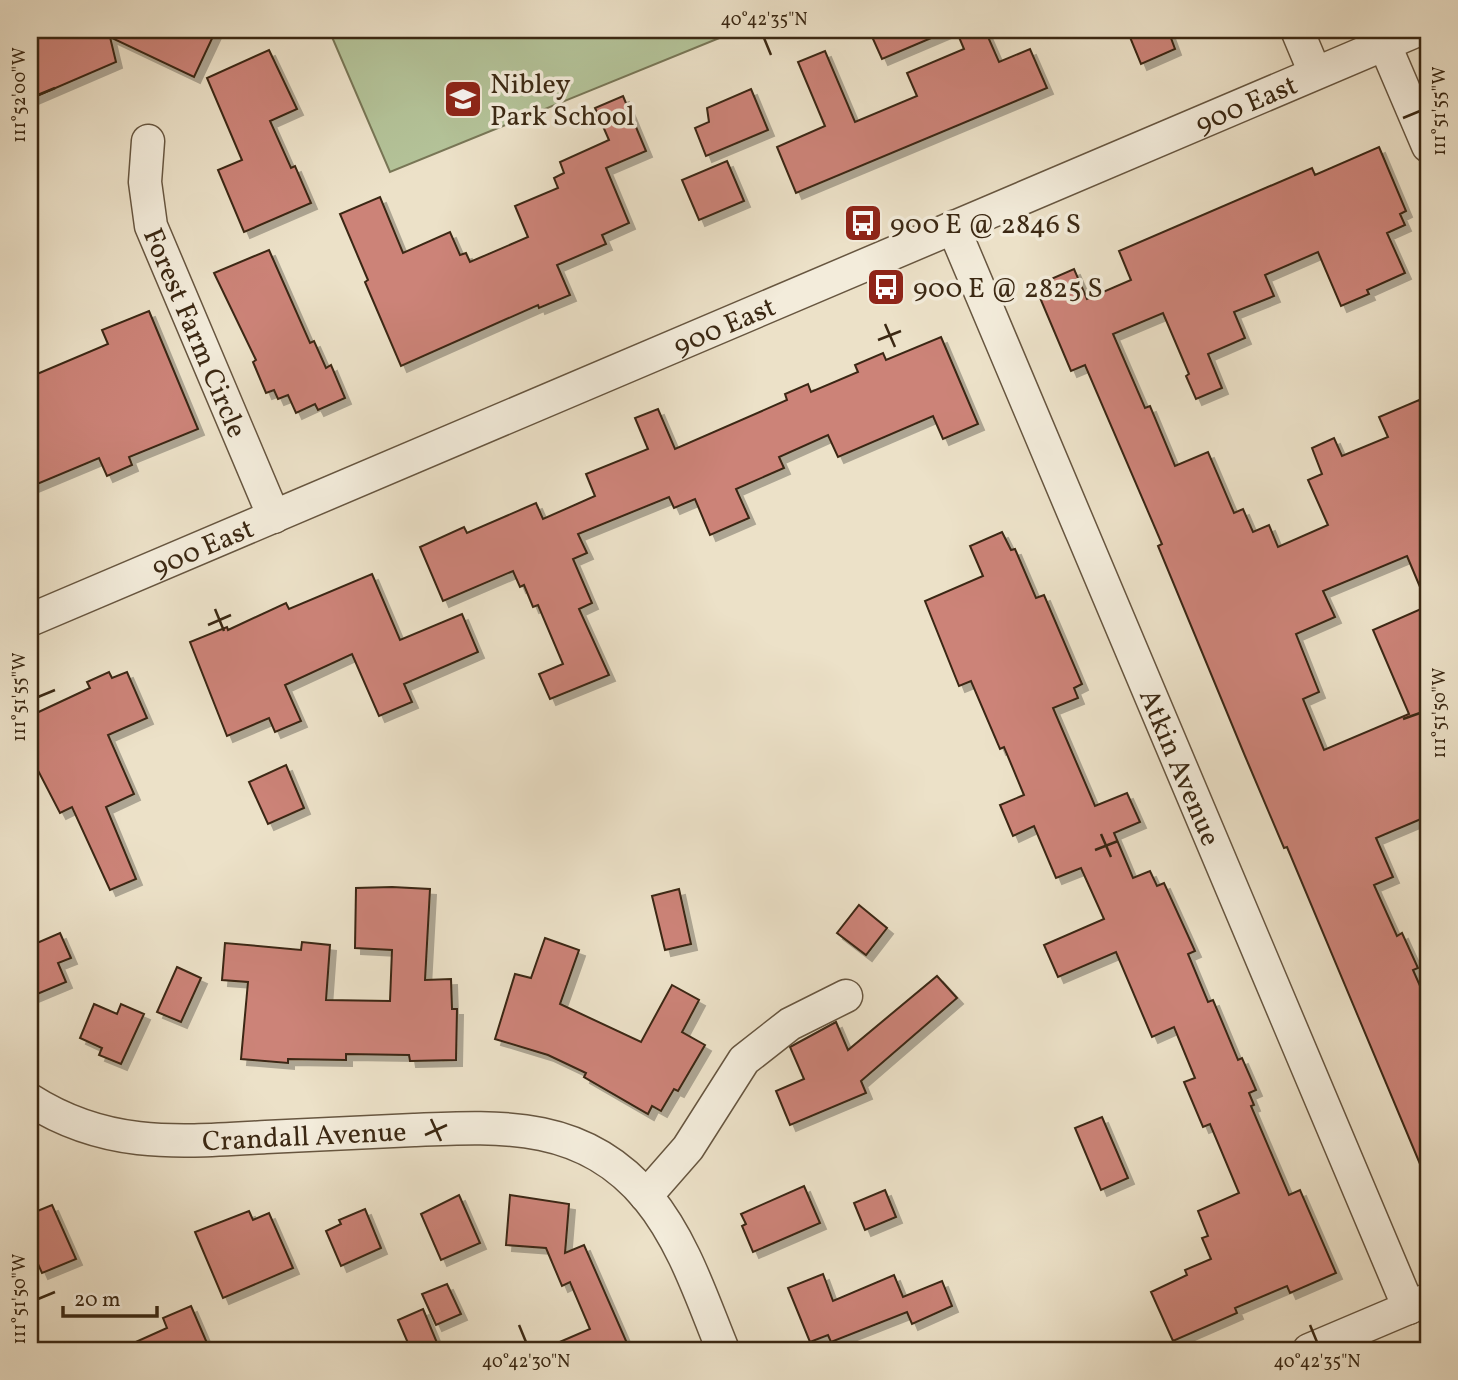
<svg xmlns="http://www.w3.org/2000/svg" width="1458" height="1380" font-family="Vollkorn,serif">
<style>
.green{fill:#b4c399;stroke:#787656;stroke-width:2}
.building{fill:#cc8378;stroke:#3b2813;stroke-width:2;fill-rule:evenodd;filter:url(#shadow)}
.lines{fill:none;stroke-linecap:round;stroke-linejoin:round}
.minor-casing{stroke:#675640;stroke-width:35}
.minor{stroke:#f3ecdb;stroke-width:32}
.ticks{fill:none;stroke:#3b2813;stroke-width:2.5}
.labels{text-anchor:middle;stroke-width:7;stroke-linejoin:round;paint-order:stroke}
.poi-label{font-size:28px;fill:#3b2813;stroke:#f3ecdb;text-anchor:start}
.street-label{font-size:28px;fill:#3b2813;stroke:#f3ecdb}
.neatline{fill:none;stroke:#3b2813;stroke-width:2.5}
.ticks-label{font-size:18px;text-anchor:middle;fill:#3b2813}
</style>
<defs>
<filter id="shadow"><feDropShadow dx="6" dy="6" stdDeviation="0" flood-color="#0004"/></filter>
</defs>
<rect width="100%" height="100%" fill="#ece1c8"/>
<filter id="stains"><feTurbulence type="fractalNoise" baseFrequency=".00286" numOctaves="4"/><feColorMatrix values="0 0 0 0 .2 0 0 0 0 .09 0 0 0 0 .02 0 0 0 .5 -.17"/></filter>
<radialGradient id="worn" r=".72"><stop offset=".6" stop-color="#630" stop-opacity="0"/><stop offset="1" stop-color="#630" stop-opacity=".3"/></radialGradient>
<polygon class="green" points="329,30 739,30 390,172"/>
<g class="building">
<polygon points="55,30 216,30 194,77 110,37 116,62 30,99 30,41"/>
<polygon points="869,30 950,30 882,59"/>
<polygon points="956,30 985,30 999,62 1030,49 1047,88 796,193 777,147 825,126 798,62 825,51 855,122 917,96 907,73 964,49"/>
<polygon points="1127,30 1168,30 1175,49 1141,64"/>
<polygon points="269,50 297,109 270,121 291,168 295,166 311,203 244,232 218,170 242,160 207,78"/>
<polygon points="751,89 768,130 706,156 695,128 709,122 707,108"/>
<polygon points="623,96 646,151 606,168 629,223 602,235 606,244 557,265 570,295 539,308 538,305 401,366 365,282 368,280 340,214 380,197 403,253 450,232 460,255 466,253 470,262 528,237 515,206 558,188 554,178 564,173 560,162 609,140 595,108"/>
<path d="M1379 147 1406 211 1400 214 1405 225 1387 233 1405 273 1367 290 1369 294 1341 306 1318 252 1265 275 1274 296 1234 312 1245 338 1208 354 1222 388 1196 399 1186 376 1189 374 1163 313 1113 334 1145 408 1150 406 1175 466 1208 452 1234 513 1243 509 1253 532 1269 525 1278 547 1328 525 1308 480 1322 474 1312 448 1334 438 1342 456 1388 437 1379 417 1419 400 1428 423V816L1376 838 1393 877 1374 885 1397 936 1402 933 1418 968 1413 970 1428 1004V1183L1287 847 1284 848 1245 756 1158 546 1162 544 1085 365 1071 371 1035 286 1074 269 1087 299 1131 280 1119 251 1312 168 1315 175ZM1407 556 1428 606 1373 630 1409 714 1324 750 1303 699 1319 692 1296 634 1335 617 1323 591Z"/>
<polygon points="727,161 744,201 699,220 682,180"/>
<polygon points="269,250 310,343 314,341 326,368 331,365 345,398 318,410 315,404 296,413 288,395 278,399 274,390 266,393 253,362 256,360 214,273"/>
<polygon points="149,311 198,429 129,457 132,465 107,476 99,458 30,487 30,377 108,344 102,330"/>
<polygon points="941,337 978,424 943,439 933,416 838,457 828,435 779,457 784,468 736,489 749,518 710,535 695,499 674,508 669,497 578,534 587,553 573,559 592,603 579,609 609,675 550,699 539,674 563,664 538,605 533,607 524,585 520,587 513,571 443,601 420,547 464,527 467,533 536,503 543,519 595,496 586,474 648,449 635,418 658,409 675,449 787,400 785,394 808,384 811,392 858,372 855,365 883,353 886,360"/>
<polygon points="1002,532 1011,550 1015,549 1036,598 1044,595 1082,684 1074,688 1078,698 1053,708 1095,806 1127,793 1140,822 1114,833 1133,878 1150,871 1157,886 1164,883 1195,951 1188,954 1208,1002 1213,1000 1238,1060 1242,1058 1256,1090 1249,1093 1254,1105 1251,1106 1289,1195 1300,1190 1336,1273 1290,1293 1287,1286 1235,1308 1237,1313 1173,1341 1151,1292 1187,1275 1185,1270 1211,1259 1202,1238 1208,1236 1198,1211 1239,1193 1210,1124 1203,1127 1184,1082 1195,1078 1174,1027 1152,1037 1116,952 1058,977 1044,945 1104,919 1081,868 1056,878 1034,826 1013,836 1000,805 1024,795 1004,747 1000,749 971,681 959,686 925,601 983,576 970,546"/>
<polygon points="372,574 400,640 462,614 478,652 404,684 412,702 379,716 352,654 285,685 301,721 275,732 269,718 227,736 190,642 227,627 228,630 286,603 289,609"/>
<polygon points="109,672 112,678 127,672 147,718 108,735 134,794 106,807 136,879 110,890 72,807 60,813 30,755 30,716 90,688 87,682"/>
<polygon points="286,765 304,808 268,824 249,782"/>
<polygon points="392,887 430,889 425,980 451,979 452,1009 457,1009 456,1060 410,1061 409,1055 346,1054 346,1060 288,1059 288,1063 241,1059 248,982 222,980 225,943 301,950 302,942 330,945 326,1000 390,1001 392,950 355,948 356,888"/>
<polygon points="679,889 691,944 665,950 652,896"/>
<polygon points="859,905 887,928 866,955 837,933"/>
<polygon points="60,933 71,958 58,963 66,982 30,997 30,946"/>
<polygon points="545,938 579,950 560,1004 641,1042 672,985 699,1000 682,1032 705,1045 678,1091 674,1089 661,1111 652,1106 648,1114 584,1077 586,1073 548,1055 495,1039 515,974 531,978"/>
<polygon points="177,967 201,978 181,1022 157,1012"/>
<polygon points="937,976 957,998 861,1081 866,1093 790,1125 776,1091 804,1079 790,1047 836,1022 848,1050"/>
<polygon points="94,1004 117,1014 121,1004 144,1014 121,1064 99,1055 102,1048 80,1038"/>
<polygon points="1102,1117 1128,1178 1101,1190 1075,1128"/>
<polygon points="804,1186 820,1223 753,1252 742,1226 746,1224 741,1214"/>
<polygon points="885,1190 896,1217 865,1230 854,1203"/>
<polygon points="459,1195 480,1243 441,1260 421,1214"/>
<polygon points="510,1195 569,1204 565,1253 584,1245 630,1350 541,1350 590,1329 570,1282 562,1286 546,1248 506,1245"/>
<polygon points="52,1205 76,1259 42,1273 30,1246 30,1214"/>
<polygon points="365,1209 381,1248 341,1266 326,1231 341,1224 339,1220"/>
<polygon points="249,1211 253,1220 269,1213 293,1268 223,1298 195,1232"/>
<polygon points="823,1274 833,1301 894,1275 903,1297 942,1281 952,1306 912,1324 907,1312 831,1342 828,1335 810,1342 788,1288"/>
<polygon points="447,1284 461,1314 436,1325 422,1294"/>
<polygon points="191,1306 210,1350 118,1350 167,1328 163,1318"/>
<polygon points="423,1309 440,1350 411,1350 398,1320"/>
</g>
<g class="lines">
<defs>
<g id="minor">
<polyline points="1297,30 1315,73"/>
<polyline points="1384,43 1428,146"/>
<path id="s1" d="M148 141 145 182 151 226 274 517"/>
<path id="s2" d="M953 227 1409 1308"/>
<path id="s3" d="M30 620 1418 30"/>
<path id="s4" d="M30 1100C107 1149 179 1142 266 1137 315 1135 365 1132 414 1130 504 1126 585 1122 648 1198 684 1242 702 1299 723 1350"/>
<polyline points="646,1196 688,1148 744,1060 790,1024 846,996"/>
<polyline points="1309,1350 1427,1300"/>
</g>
</defs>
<use href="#minor" class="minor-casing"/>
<use href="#minor" class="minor"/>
</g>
<path class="ticks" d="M764 38 771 55M38 95 55 88M1403 118 1420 111M885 324 895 347M878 340 901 331M215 609 224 631M208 625 231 615M38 697 55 690M1403 719 1420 713M1101 834 1111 857M1095 850 1118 841M431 1119 441 1141M425 1135 447 1125M38 1299 55 1292M519 1325 526 1342M1310 1325 1317 1342"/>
<defs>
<symbol id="school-square" viewBox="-11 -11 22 22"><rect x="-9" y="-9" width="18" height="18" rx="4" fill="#8f2418" stroke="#f3ecdb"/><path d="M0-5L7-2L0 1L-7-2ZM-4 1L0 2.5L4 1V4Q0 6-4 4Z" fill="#fff"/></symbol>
<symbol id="bus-square" viewBox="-11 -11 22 22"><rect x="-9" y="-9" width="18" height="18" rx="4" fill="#8f2418" stroke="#f3ecdb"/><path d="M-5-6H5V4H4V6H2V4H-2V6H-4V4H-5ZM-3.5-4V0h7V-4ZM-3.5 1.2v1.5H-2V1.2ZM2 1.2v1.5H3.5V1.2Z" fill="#fff"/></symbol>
</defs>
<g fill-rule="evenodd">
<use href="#school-square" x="441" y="77" width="44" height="44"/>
<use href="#bus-square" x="841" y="201" width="44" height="44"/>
<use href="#bus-square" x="864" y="265" width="44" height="44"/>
</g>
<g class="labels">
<g class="poi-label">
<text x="490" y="93">Nibley<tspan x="490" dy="32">Park School</tspan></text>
<text x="890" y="233">900 E @ 2846 S</text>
<text x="913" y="297">900 E @ 2825 S</text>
</g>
<g class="street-label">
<text dy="10" stroke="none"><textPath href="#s3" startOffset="1321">900 East</textPath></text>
<text dy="10" stroke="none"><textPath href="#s3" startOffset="754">900 East</textPath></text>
<text dy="10" stroke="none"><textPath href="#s1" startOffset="201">Forest Farm Circle</textPath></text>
<text dy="10" stroke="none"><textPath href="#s3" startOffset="187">900 East</textPath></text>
<text dy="10" stroke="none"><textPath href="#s2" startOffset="586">Atkin Avenue</textPath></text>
<text dy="10" stroke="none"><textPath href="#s4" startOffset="282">Crandall Avenue</textPath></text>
</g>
</g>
<rect width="1458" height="1380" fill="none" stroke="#ece1c8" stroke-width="77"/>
<path d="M63 1306v10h94v-10" fill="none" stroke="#3b2813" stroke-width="3.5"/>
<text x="74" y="1306" font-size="21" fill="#3b2813" stroke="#f3ecdb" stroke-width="5" paint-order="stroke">20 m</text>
<rect x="38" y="38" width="1382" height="1304" class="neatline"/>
<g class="ticks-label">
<text x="764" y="25">40°42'35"N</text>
<text transform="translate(19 95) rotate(-90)" y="6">111°52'00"W</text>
<text transform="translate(1439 111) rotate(-90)" y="6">111°51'55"W</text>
<text transform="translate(19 697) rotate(-90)" y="6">111°51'55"W</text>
<text transform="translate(1439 713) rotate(-90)" y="6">111°51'50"W</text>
<text transform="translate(19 1299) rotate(-90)" y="6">111°51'50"W</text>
<text x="526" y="1367">40°42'30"N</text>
<text x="1317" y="1367">40°42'35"N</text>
</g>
<rect width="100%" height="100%" filter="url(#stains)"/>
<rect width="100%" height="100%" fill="url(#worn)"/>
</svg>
